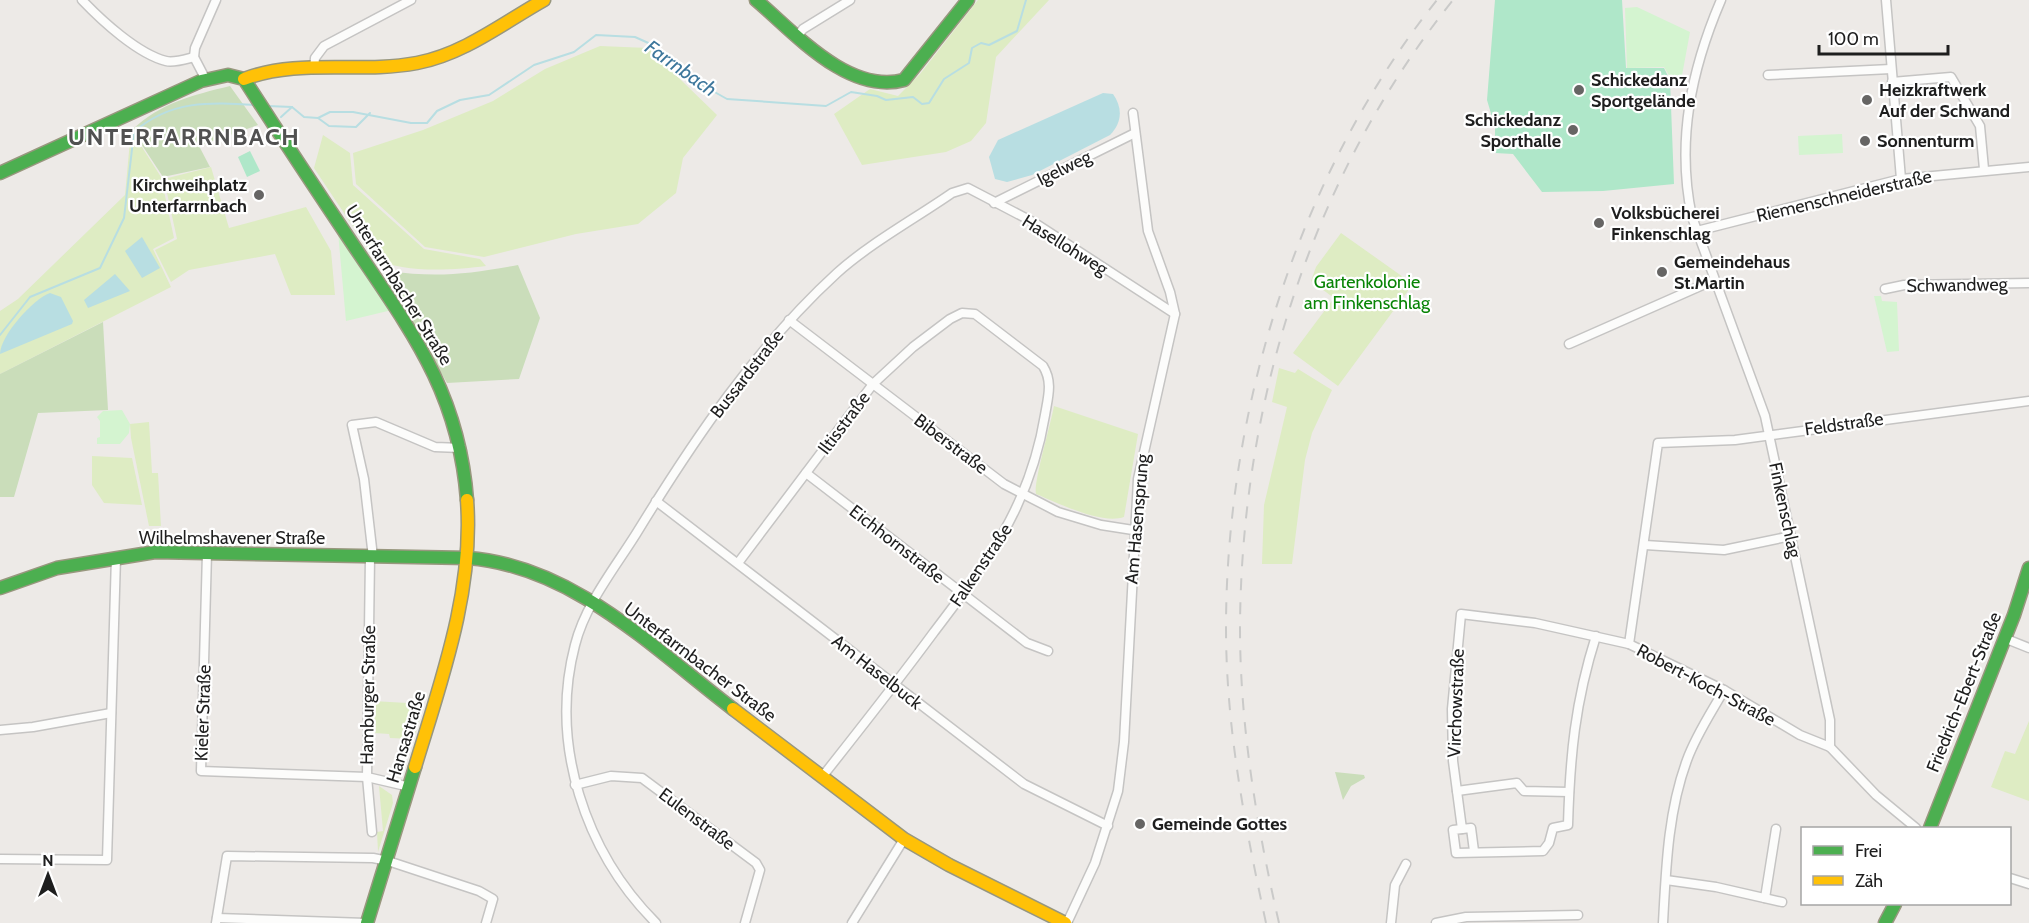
<svg xmlns="http://www.w3.org/2000/svg" width="2029" height="923" font-family="Cabin,sans-serif">
<style>
.grass{fill:#deecc3}
.forest{fill:#caddba}
.park{fill:#d4f4d0}
.pitch{fill:#afe7c9}
.water{fill:#b8dee2}
.lines{fill:none;stroke-linecap:round;stroke-linejoin:round}
.stream{stroke:#b8dee2;stroke-width:2}
.street-casing{stroke:#c5c4c3;stroke-width:11}
.fast-casing{stroke:#98977e;stroke-width:15}
.slow-casing{stroke:#98977e;stroke-width:15}
.street{stroke:#fcfcfb;stroke-width:8}
.fast{stroke:#4caf50;stroke-width:12}
.slow{stroke:#ffc107;stroke-width:12}
.rail{stroke:#cacac9;stroke-width:2;stroke-dasharray:12 12;stroke-linecap:butt}
.poi-dot{fill:#666564;stroke:#fff;stroke-width:2}
.labels{text-anchor:middle;stroke-width:4.5;stroke-linejoin:round;paint-order:stroke}
.poi-label{font-size:18px;font-weight:bold;fill:#1e1e1e;stroke:#fff;text-anchor:start}
.street-label{font-size:18px;fill:#1e1e1e;stroke:#fff}
.park-label{font-size:18px;fill:#088405;stroke:#fff}
.water-label{font-size:20px;font-style:italic;fill:#3d779c;stroke:#fff}
.district-label{font-size:24px;font-weight:bold;letter-spacing:1.5px;fill:#515151;stroke:#fff}
</style>
<rect width="100%" height="100%" fill="#edeae7"/>
<g class="grass">
<polygon points="978,0 1049,0 996,57 986,123 971,141 946,152 862,165 834,114 870,89 898,96 920,74"/>
<polygon points="600,46 648,48 717,115 683,158 676,193 638,224 576,234 484,257 425,247 356,184 353,153 423,130 493,101 545,69"/>
<polygon points="131,130 161,177 174,238 153,249 171,287 0,374 0,311 18,299 125,195"/>
<path d="M323 135 350 153 353 185 424 249 480 259 486 266C454 270 403 274 374 258L314 168Z"/>
<polygon points="211,167 229,228 306,207 331,251 335,295 291,295 275,254 189,270 171,282 155,250 177,239 164,179"/>
<polygon points="1341,233 1413,284 1338,386 1293,353 1334,298 1311,281 1316,267"/>
<polygon points="1279,368 1295,373 1298,369 1332,390 1312,433 1305,460 1292,564 1262,564 1264,505 1287,407 1272,402"/>
<path d="M1054 406 1138 434 1124 517C1102 525 1058 503 1036 494 1033 484 1051 423 1054 406Z"/>
<polygon points="149,422 152,473 158,473 161,526 149,526 131,438 130,424"/>
<polygon points="92,456 132,458 142,505 104,503 92,485"/>
<polygon points="373,701 424,704 414,739 390,738 389,734 374,733"/>
<polygon points="2029,721 2029,801 1991,787 2005,751 2015,754"/>
<polygon points="379,786 392,795 393,803 378,852 377,832 383,831"/>
</g>
<g class="forest">
<path d="M230 86 258 125 199 146 210 167 163 177 132 130C160 103 193 95 230 86Z"/>
<path d="M518 265 540 318 519 379 447 383 384 276 388 271C437 278 469 274 518 265Z"/>
<polygon points="103,322 108,410 38,413 14,497 0,497 0,374"/>
<polygon points="1335,772 1364,775 1365,778 1351,786 1343,800"/>
</g>
<g class="park">
<polygon points="1637,7 1690,32 1681,81 1672,80 1664,67 1627,68 1625,8"/>
<polygon points="1842,134 1843,153 1799,155 1798,136"/>
<polygon points="338,232 392,310 346,321"/>
<polygon points="1874,296 1881,296 1882,301 1897,302 1899,351 1887,352"/>
<polygon points="122,410 130,424 129,433 120,444 97,444 97,438 100,437 100,421 97,417 103,411"/>
</g>
<g class="pitch">
<polygon points="1495,0 1622,0 1626,68 1664,68 1670,80 1674,184 1603,191 1542,192 1513,154 1495,153 1495,127 1487,100"/>
<polygon points="250,151 260,171 247,177 238,157"/>
</g>
<g class="water">
<path d="M1103 93 1113 94C1123 108 1122 123 1110 135L1032 175 1007 182 995 179 989 157 998 140Z"/>
<polygon points="142,237 160,268 142,278 125,251"/>
<polygon points="115,274 130,291 88,308 84,300"/>
<path d="M50 293 61 297 73 321 72 324 0 354C0 336 33 299 50 293Z"/>
</g>
<g class="lines">
<g class="stream">
<polyline points="268,106 292,107 304,117 318,118 330,112 353,112 411,123 427,123 437,111 460,100 489,95 534,65 574,52 596,35 635,37 655,46 695,81 727,99 826,106 851,92 877,96 886,100 913,97 922,104 929,103 944,79 969,63 972,48 981,43 989,45 1017,31 1026,0"/>
<polyline points="281,117 292,107"/>
<polyline points="318,118 329,126 356,127 370,113"/>
<path d="M0 335 30 297 100 268 124 218 134 132C170 100 210 102 256 105"/>
</g>
<defs>
<g id="street">
<path d="M82 0C102 21 138 54 166 61 174 63 186 59 194 57"/>
<path d="M1721 0C1691 70 1676 142 1692 217L1765 416 1830 720V747"/>
<polyline points="1886,0 1901,179"/>
<polyline points="797,37 803,29 850,0"/>
<polyline points="314,69 315,58 324,46 411,0"/>
<polyline points="1768,75 1891,69"/>
<polyline points="206,80 194,57 195,48 216,0"/>
<polyline points="1892,82 1951,77 1980,126 1984,169"/>
<polyline points="994,203 1135,133"/>
<polyline points="1697,231 1901,179 2029,167"/>
<polyline points="1885,289 1904,285 2029,283"/>
<polyline points="789,320 1004,484 1058,512 1101,525 1133,530"/>
<polyline points="1569,344 1714,280"/>
<polyline points="806,473 1027,643 1048,651"/>
<polyline points="656,501 1024,784 1108,826"/>
<polyline points="1645,545 1724,550 1791,536"/>
<polyline points="207,553 201,771 367,777 410,787"/>
<polyline points="370,557 367,777 372,832"/>
<polyline points="373,557 364,479 352,425 376,422 435,447 461,448"/>
<path d="M738 563 873 384 913 347 950 319 962 313 975 314 1043 366C1053 382 1048 397 1045 415 1030 506 988 561 934 632 898 681 860 729 822 777"/>
<polyline points="2004,638 2029,648"/>
<polyline points="1629,644 1658,443 1735,440 2029,401"/>
<polyline points="0,730 33,727 111,713"/>
<polyline points="575,785 611,776 642,778 756,863 760,870 745,923"/>
<polyline points="1457,791 1517,783 1524,791 1569,792"/>
<path d="M1462 829 1453 830 1456 853 1543 851 1549 843 1553 828 1568 825C1570 756 1575 702 1596 636"/>
<polyline points="1474,851 1471,828 1462,829 1453,761 1452,709 1461,614 1535,623 1629,644 1724,690 1800,735 1830,747 1876,795 1916,828"/>
<polyline points="0,859 107,860 116,557"/>
<polyline points="2010,878 2029,884"/>
<polyline points="1666,880 1716,887 1782,902"/>
<polyline points="1765,898 1776,829"/>
<polyline points="217,918 366,923"/>
<polyline points="216,923 227,856 373,858 388,861 479,891 493,899 486,923"/>
<path d="M656 923C585 852 549 744 575 645 585 605 614 569 636 534 693 441 756 347 837 273 869 244 916 218 952 193L968 188 1035 223 1175 314"/>
<polyline points="852,923 904,839"/>
<polyline points="1067,923 1095,863 1118,791 1124,742 1138,479 1175,314 1170,292 1148,231 1133,113"/>
<polyline points="1391,923 1395,885 1406,864"/>
<polyline points="1436,923 1466,917 1578,915"/>
<path d="M1663 923C1666 868 1668 811 1687 760 1696 735 1711 713 1724 690"/>
</g>
<g id="fast">
<path d="M756 0C794 32 848 95 904 80L968 0"/>
<path d="M0 173 201 81 228 75 244 79C280 135 317 191 354 246 412 332 459 393 467 500"/>
<path d="M0 588 57 568 155 552 468 558C573 566 653 648 733 709"/>
<polyline points="1930,828 2014,615 2029,568"/>
<polyline points="367,923 415,767"/>
<polyline points="1885,923 1895,904"/>
</g>
<g id="slow">
<path d="M244 79C300 58 359 74 417 63 464 54 503 23 544 0"/>
<polyline points="733,709 904,839 949,865 1065,923"/>
<path d="M415 767C441 681 474 591 467 500"/>
</g>
</defs>
<use href="#street" class="street-casing"/>
<use href="#fast" class="fast-casing"/>
<use href="#slow" class="slow-casing"/>
<use href="#street" class="street"/>
<use href="#fast" class="fast"/>
<use href="#slow" class="slow"/>
<g class="rail">
<path d="M1266 923C1245 826 1226 728 1226 628 1226 409 1299 172 1437 0"/>
<path d="M1279 923C1257 827 1240 727 1240 628 1241 403 1311 177 1453 0"/>
</g>
</g>
<g class="poi-dot">
<circle cx="1579" cy="90" r="6"/>
<circle cx="1867" cy="100" r="6"/>
<circle cx="1573" cy="130" r="6"/>
<circle cx="1865" cy="141" r="6"/>
<circle cx="259" cy="195" r="6"/>
<circle cx="1599" cy="223" r="6"/>
<circle cx="1662" cy="272" r="6"/>
<circle cx="1140" cy="824" r="6"/>
</g>
<g class="labels">
<g class="poi-label">
<text x="1591" y="86">Schickedanz<tspan x="1591" dy="21">Sportgelände</tspan></text>
<text x="1879" y="96">Heizkraftwerk<tspan x="1879" dy="21">Auf der Schwand</tspan></text>
<text x="1561" y="126" text-anchor="end">Schickedanz<tspan x="1561" dy="21">Sporthalle</tspan></text>
<text x="1877" y="147">Sonnenturm</text>
<text x="247" y="191" text-anchor="end">Kirchweihplatz<tspan x="247" dy="21">Unterfarrnbach</tspan></text>
<text x="1611" y="219">Volksbücherei<tspan x="1611" dy="21">Finkenschlag</tspan></text>
<text x="1674" y="268">Gemeindehaus<tspan x="1674" dy="21">St.Martin</tspan></text>
<text x="1152" y="830">Gemeinde Gottes</text>
</g>
<g class="street-label">
<text transform="translate(1064 168) rotate(-26)" y="6">Igelweg</text>
<text transform="translate(1844 196) rotate(-13)" y="6">Riemenschneiderstraße</text>
<text transform="translate(1065 245) rotate(32)" y="6">Hasellohweg</text>
<text transform="translate(399 285) rotate(58)" y="6">Unterfarrnbacher Straße</text>
<text transform="translate(1957 285) rotate(-1)" y="6">Schwandweg</text>
<text transform="translate(747 374) rotate(-52)" y="6">Bussardstraße</text>
<text transform="translate(844 423) rotate(-53)" y="6">Iltisstraße</text>
<text transform="translate(1844 424) rotate(-8)" y="6">Feldstraße</text>
<text transform="translate(951 444) rotate(37)" y="6">Biberstraße</text>
<text transform="translate(1785 510) rotate(78)" y="6">Finkenschlag</text>
<text transform="translate(1137 519) rotate(-85)" y="6">Am Hasensprung</text>
<text x="232" y="544">Wilhelmshavener Straße</text>
<text transform="translate(897 544) rotate(38)" y="6">Eichhornstraße</text>
<text transform="translate(981 565) rotate(-56)" y="6">Falkenstraße</text>
<text transform="translate(700 662) rotate(37)" y="6">Unterfarrnbacher Straße</text>
<text transform="translate(877 672) rotate(38)" y="6">Am Haselbuck</text>
<text transform="translate(1706 685) rotate(28)" y="6">Robert-Koch-Straße</text>
<text transform="translate(1964 692) rotate(-68)" y="6">Friedrich-Ebert-Straße</text>
<text transform="translate(368 695) rotate(-89)" y="6">Hamburger Straße</text>
<text transform="translate(1456 703) rotate(-88)" y="6">Virchowstraße</text>
<text transform="translate(203 713) rotate(-88)" y="6">Kieler Straße</text>
<text transform="translate(406 737) rotate(-73)" y="6">Hansastraße</text>
<text transform="translate(697 819) rotate(37)" y="6">Eulenstraße</text>
</g>
<g class="park-label">
<text x="1367" y="288">Gartenkolonie<tspan x="1367" dy="21">am Finkenschlag</tspan></text>
</g>
<g class="water-label">
<text transform="translate(681 68) rotate(35)" y="7">Farrnbach</text>
</g>
<g class="district-label">
<text x="184" y="145">UNTERFARRNBACH</text>
</g>
</g>
<rect x="1801" y="827" width="210" height="78" fill="#ffffff" stroke="#a5a5a5" stroke-width="1.5"/>
<rect x="1813" y="846" width="30" height="9" fill="#4caf50" stroke="#a5a5a5" stroke-width="1.5"/>
<text x="1855" y="857" font-size="18" fill="#1e1e1e">Frei</text>
<rect x="1813" y="876" width="30" height="9" fill="#ffc107" stroke="#a5a5a5" stroke-width="1.5"/>
<text x="1855" y="887" font-size="18" fill="#1e1e1e">Zäh</text>
<g transform="translate(48 875)" stroke="#ffffff" stroke-width="4.5" paint-order="stroke">
<path d="M0-4.5L10 22L0 15L-10 22Z" fill="#1e1e1e"/>
<text y="-9" font-size="16" font-weight="bold" text-anchor="middle" fill="#1e1e1e">N</text>
</g>
<path d="M1819 45v9h129v-9" fill="none" stroke="#1e1e1e" stroke-width="3"/>
<text x="1828" y="45" font-size="18" fill="#1e1e1e" stroke="#ffffff" stroke-width="4.5" paint-order="stroke">100 m</text>
</svg>
